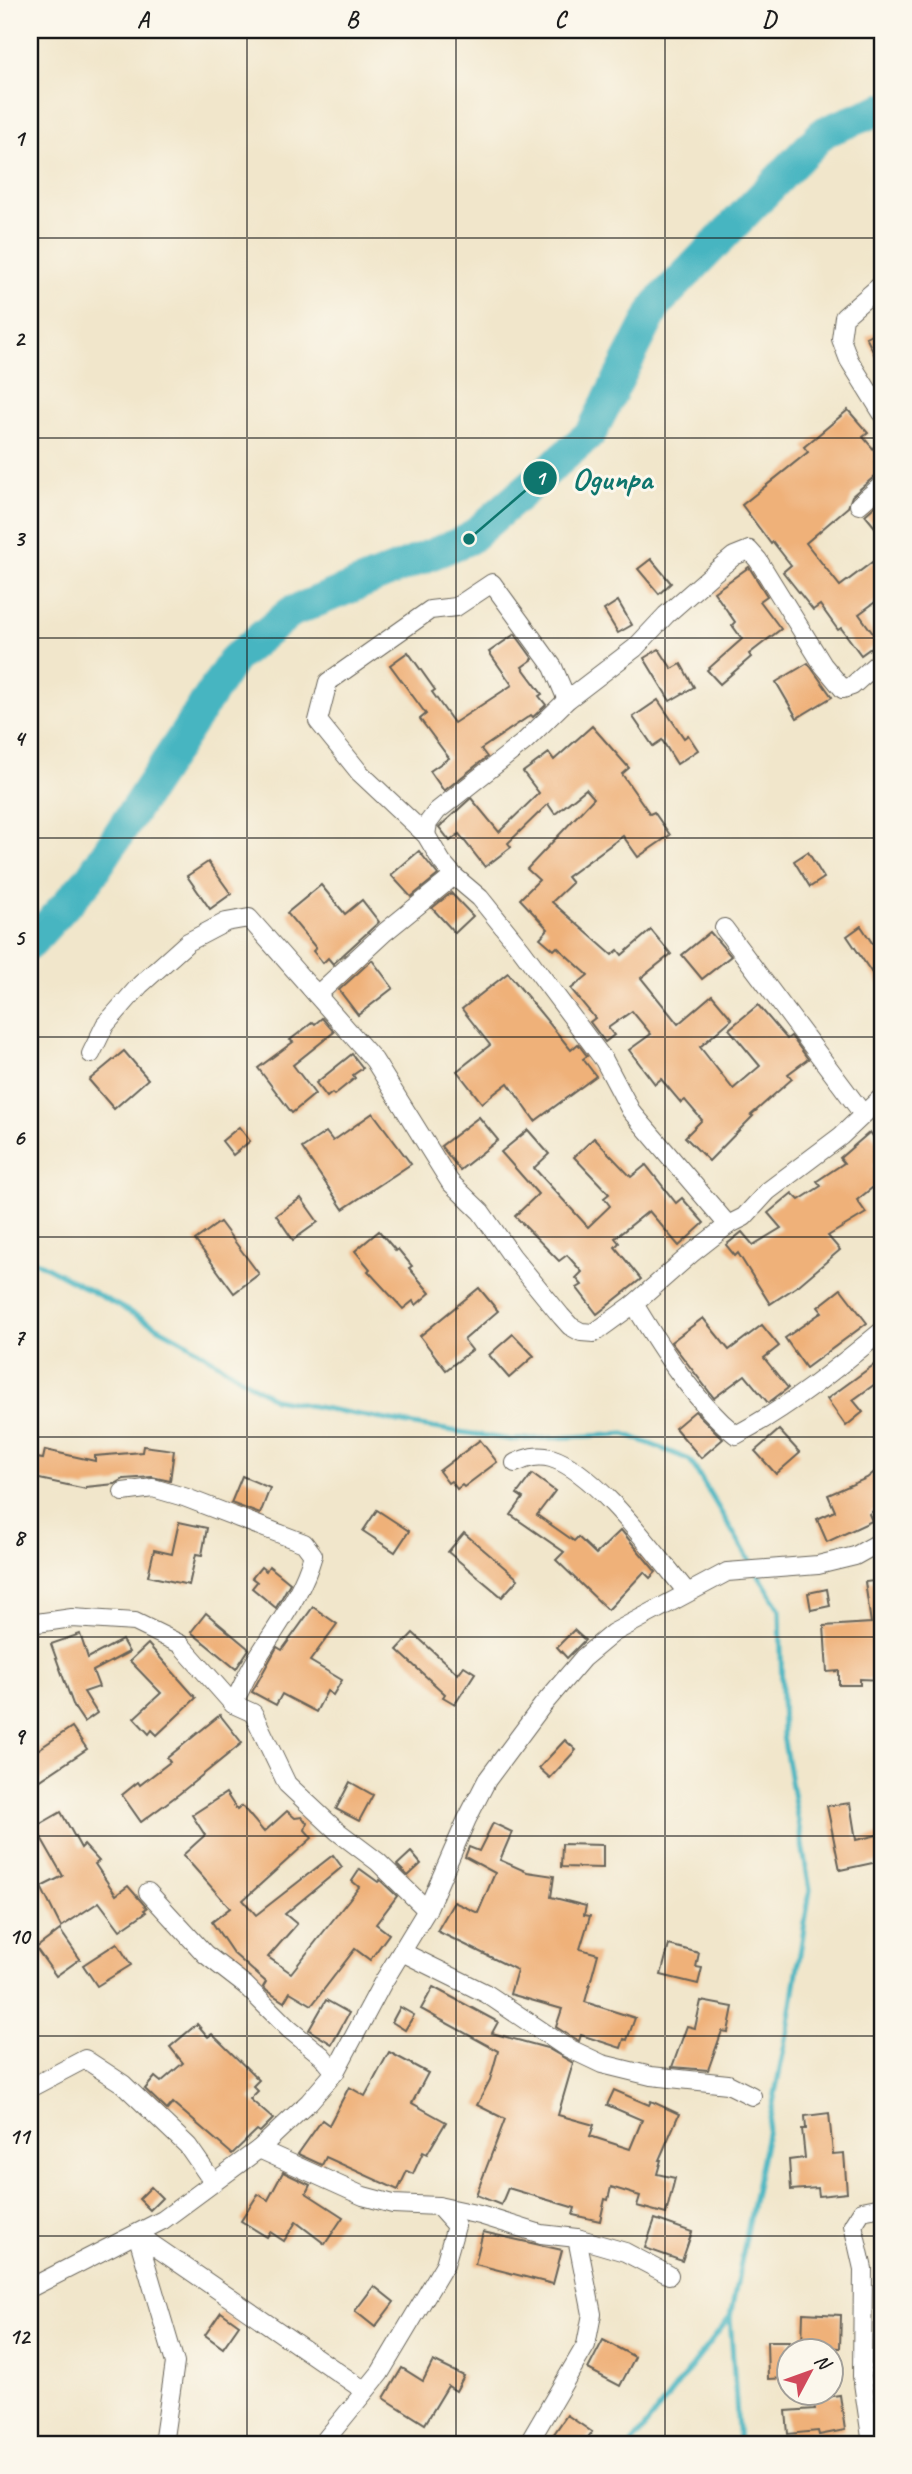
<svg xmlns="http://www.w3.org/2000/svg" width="912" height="2474" font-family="Caveat,sans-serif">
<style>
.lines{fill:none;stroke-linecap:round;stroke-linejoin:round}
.stream{stroke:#46b5c1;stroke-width:5}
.river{stroke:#46b5c1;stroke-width:32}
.building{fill:#efb179}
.minor-casing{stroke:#676359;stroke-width:20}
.minor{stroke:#fff;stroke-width:18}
.grid{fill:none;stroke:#1c1c1c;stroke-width:2;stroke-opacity:0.55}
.leader{fill:none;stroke:#0f766e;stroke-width:2.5}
.callout-dot{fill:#0f766e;stroke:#fbf7ec;stroke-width:2.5}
.mark-label{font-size:21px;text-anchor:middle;font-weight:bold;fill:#fff}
.callout-label{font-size:32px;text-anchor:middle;font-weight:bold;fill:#0f766e;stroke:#fbf7ec;stroke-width:6;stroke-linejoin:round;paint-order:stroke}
.neatline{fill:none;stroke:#1c1c1c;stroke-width:2.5}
.grid-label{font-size:23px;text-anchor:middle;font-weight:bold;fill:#1c1c1c}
</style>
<rect width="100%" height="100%" fill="#fbf7ec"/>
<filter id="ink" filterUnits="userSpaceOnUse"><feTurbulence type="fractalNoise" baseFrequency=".0143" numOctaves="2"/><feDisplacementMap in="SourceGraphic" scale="14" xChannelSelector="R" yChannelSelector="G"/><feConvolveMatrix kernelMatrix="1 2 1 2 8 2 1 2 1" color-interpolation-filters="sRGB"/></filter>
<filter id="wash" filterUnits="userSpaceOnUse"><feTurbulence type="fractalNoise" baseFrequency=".00686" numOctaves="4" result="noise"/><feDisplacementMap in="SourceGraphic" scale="28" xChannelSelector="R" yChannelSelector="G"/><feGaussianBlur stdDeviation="1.57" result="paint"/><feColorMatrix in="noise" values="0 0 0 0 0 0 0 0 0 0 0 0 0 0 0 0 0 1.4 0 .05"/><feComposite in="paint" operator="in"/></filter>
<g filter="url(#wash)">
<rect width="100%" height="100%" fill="#f1e6cb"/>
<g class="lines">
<g class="stream">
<polyline points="30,1258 187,1343 274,1399 414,1425 512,1440 625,1434 690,1460 753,1566"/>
<polyline points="632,2444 730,2317"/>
<polyline points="739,2444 730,2317 788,2029 810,1890 783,1736 780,1610 758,1574"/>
</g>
<polyline class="river" points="30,944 89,879 234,659 291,612 469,539 591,433 657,304 824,132 882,109"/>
</g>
<g id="blocks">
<g class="building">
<polygon points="882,329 882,370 866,337"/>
<polygon points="848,410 868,433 863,437 882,459 882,474 875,476 852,496 848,507 806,543 840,586 875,560 882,570 882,597 859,614 879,642 861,655 841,628 838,630 820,605 813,610 783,572 791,565 773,542 771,544 742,505 808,452 804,447"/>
<polygon points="882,500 882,536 865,515"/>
<polygon points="651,559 671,583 659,594 638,569"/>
<polygon points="749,567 767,596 760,601 781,629 749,654 751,657 720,684 707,670 742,639 732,625 735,622 714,592"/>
<polygon points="618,601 632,625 618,633 604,610"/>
<polygon points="515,634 533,659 522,667 542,694 539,696 546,705 533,717 531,715 481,749 487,757 444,791 430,771 449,758 420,719 426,714 390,665 408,652 435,690 432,692 454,723 512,685 489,652"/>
<polygon points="659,649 672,669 681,664 694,687 670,701 644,658"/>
<polygon points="808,663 832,697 797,718 776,682"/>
<polygon points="658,700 684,738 688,735 698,750 677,764 662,740 653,746 633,717"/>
<polygon points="592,726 629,768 622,774 650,814 654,812 670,835 638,857 623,836 567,877 572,883 552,902 612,955 618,950 622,955 651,930 671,954 641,978 678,1024 712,995 732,1019 700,1047 733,1089 760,1066 729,1029 758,1005 787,1039 791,1036 808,1059 788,1074 792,1079 751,1115 753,1116 709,1161 685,1137 702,1120 685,1100 681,1103 661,1079 655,1084 629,1050 651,1034 632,1011 608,1028 614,1035 605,1042 590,1022 595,1018 571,989 588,975 557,947 554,950 540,938 548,929 520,899 539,880 527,869 594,798 586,789 555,814 548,804 508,843 511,847 485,867 459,834 450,841 439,827 471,798 499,832 539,793 523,772 549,753 554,760"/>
<polygon points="419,851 438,875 411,897 391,875"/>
<polygon points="808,852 824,878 810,887 794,861"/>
<polygon points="208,862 231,894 210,909 187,876"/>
<polygon points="321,885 345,914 362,900 379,922 333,964 328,958 323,963 313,951 316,948 287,913"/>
<polygon points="451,893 473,916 455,933 432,908"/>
<polygon points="861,926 882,958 882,988 847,936"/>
<polygon points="710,932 731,956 702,979 682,955"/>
<polygon points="372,960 393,988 358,1015 339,990"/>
<polygon points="508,973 571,1050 578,1044 587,1056 583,1059 596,1076 535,1121 508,1083 482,1103 457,1071 490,1045 462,1009"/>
<polygon points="322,1018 334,1032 293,1065 315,1094 292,1113 258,1068 293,1042 290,1040 313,1022 315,1024"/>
<polygon points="124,1051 148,1079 114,1109 89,1080"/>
<polygon points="352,1054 363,1068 353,1075 355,1078 334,1095 332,1093 327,1097 316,1083"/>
<polygon points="373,1113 411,1164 343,1209 302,1148 326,1132 333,1141"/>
<polygon points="479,1117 498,1140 460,1170 441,1146"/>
<polygon points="239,1127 250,1141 233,1155 222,1141"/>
<polygon points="528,1130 549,1154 534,1168 588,1227 610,1206 604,1198 609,1194 574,1157 594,1138 631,1177 646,1165 676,1203 682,1198 704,1223 679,1246 649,1211 615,1238 619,1243 615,1247 641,1279 597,1314 577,1288 582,1285 576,1278 582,1272 567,1255 559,1261 515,1216 538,1194 501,1152"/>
<polygon points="870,1132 882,1148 882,1158 873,1165 882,1180 857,1200 866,1213 828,1236 840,1250 799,1285 770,1304 738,1253 735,1256 726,1245 742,1232 753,1245 781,1228 768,1213 792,1193 799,1200 821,1186 817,1181 844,1163 840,1158"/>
<polygon points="301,1198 318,1222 293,1240 276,1215"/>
<polygon points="220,1222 259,1274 234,1293 195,1240"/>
<polygon points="379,1231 396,1251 398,1249 412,1266 409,1268 430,1293 416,1305 413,1301 403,1309 368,1271 370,1269 355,1251"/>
<polygon points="479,1288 498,1311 464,1340 472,1350 446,1370 420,1336"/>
<polygon points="841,1289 867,1323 806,1368 785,1338 822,1312 818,1307"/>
<polygon points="703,1318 729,1350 762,1325 779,1346 764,1358 788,1388 768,1403 745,1375 714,1398 671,1342"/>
<polygon points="513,1334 534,1356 509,1378 489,1355"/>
<polygon points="882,1359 882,1379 853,1400 863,1412 846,1426 827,1399"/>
<polygon points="695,1411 723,1439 701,1458 675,1428"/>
<polygon points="779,1430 800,1453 776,1474 755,1451"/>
<polygon points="480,1440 497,1462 464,1487 462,1485 457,1489 451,1481 448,1483 439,1471"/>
<polygon points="143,1446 174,1450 170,1481 152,1477 124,1479 115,1484 86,1487 86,1489 30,1477 30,1457 43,1459 45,1450 95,1461 95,1456 142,1452"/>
<polygon points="882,1466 882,1504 869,1514 872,1521 827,1542 817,1519 835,1511 828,1495 867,1478"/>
<polygon points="532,1474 555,1491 537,1515 574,1541 578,1537 596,1554 621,1530 656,1572 650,1578 644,1572 608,1610 556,1560 564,1552 511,1515 523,1498 517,1494"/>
<polygon points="242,1476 270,1488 260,1514 231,1503"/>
<polygon points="377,1510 409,1531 395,1552 363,1531"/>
<polygon points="179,1522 207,1528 202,1555 196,1554 189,1585 148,1576 154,1550 172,1554"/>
<polygon points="464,1533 518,1579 502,1597 448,1552"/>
<polygon points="269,1566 290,1583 276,1608 252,1588 257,1582 252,1578 261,1567 266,1571"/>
<polygon points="882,1580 882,1680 860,1679 860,1685 839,1685 839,1671 827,1672 824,1626 871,1623 865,1582"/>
<polygon points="827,1589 830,1606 811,1610 808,1593"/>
<polygon points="313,1607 337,1624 310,1661 342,1680 333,1695 327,1691 316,1712 282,1694 276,1705 252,1692 277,1647 282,1650"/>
<polygon points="206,1613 249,1649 236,1669 191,1632"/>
<polygon points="574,1630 585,1640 567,1658 557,1647"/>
<polygon points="413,1633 458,1674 464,1666 475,1673 455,1704 443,1697 445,1694 397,1650"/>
<polygon points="80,1634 88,1658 122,1640 129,1652 93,1671 99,1687 84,1692 97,1713 84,1722 74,1707 51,1644"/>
<polygon points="148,1644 196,1698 157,1735 152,1730 149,1734 134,1718 161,1693 130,1661"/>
<polygon points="220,1715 242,1743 179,1794 141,1822 122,1795 138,1782 140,1785 170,1762 167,1758"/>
<polygon points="72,1727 87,1749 39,1781 30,1767 30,1755"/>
<polygon points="565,1740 576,1750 550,1778 539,1768"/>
<polygon points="350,1782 373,1795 359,1821 336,1809"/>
<polygon points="226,1793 237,1810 242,1806 264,1832 287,1811 295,1818 302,1817 307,1823 305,1830 312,1838 243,1900 256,1915 333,1855 342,1867 285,1914 297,1924 268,1957 291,1973 359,1887 352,1881 360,1869 378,1882 380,1880 397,1896 376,1924 389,1934 370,1960 355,1949 312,2005 290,1992 284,2002 267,1991 263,1987 266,1982 233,1953 212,1922 230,1908 183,1855 205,1835 192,1815"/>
<polygon points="850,1803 856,1840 882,1834 882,1861 840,1870 827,1806"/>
<polygon points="61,1812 81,1848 84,1845 99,1861 95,1864 116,1895 128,1886 147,1908 144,1910 146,1912 120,1930 99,1902 61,1927 41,1887 63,1876 35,1827"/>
<polygon points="493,1823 512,1832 500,1860 527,1872 554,1876 551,1897 586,1906 584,1915 590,1916 580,1949 598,1954 585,2002 635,2018 627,2040 624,2039 621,2048 581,2035 579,2041 570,2036 556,2027 562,2009 510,1994 517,1970 437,1931 454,1902 478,1913 495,1873 465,1857 469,1847 479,1851"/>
<polygon points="562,1844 603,1845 603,1868 561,1867"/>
<polygon points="411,1852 421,1864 408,1876 397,1865"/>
<polygon points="60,1930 80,1959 56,1976 36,1948"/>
<polygon points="117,1943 131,1965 97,1986 83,1965"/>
<polygon points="669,1945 699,1953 696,1967 702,1968 698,1984 661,1975"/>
<polygon points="433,1987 498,2022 492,2033 547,2048 573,2063 558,2115 594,2125 590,2136 630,2149 642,2120 607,2105 614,2090 649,2105 651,2101 679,2114 659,2160 661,2160 657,2174 675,2178 666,2214 637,2206 640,2196 611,2187 608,2200 605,2199 600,2221 573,2215 575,2208 508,2188 501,2205 476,2195 505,2119 477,2105 490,2080 498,2051 421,2009"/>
<polygon points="326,2000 349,2013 332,2044 309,2030"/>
<polygon points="701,2001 733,2007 728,2032 722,2031 708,2070 672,2067 687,2026 695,2028"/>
<polygon points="400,2007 414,2015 405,2030 392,2022"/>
<polygon points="197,2024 208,2037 212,2034 259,2080 253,2086 258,2091 250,2099 273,2119 260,2132 257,2130 232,2154 173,2103 167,2110 145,2089 155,2077 161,2082 183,2063 170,2047"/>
<polygon points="389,2052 428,2073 412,2103 446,2122 427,2154 423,2152 413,2174 407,2171 398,2190 326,2157 322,2165 298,2154 322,2120 329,2125 349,2087 365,2096"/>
<polygon points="829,2113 833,2154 844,2153 847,2193 819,2196 818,2188 791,2190 789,2160 805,2158 802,2129 806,2129 805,2116"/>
<polygon points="283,2172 310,2185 306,2193 343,2217 325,2244 296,2222 284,2241 270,2232 267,2237 241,2221 258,2194 268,2200"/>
<polygon points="151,2187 162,2198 150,2210 139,2199"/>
<polygon points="655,2219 692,2232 682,2261 645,2248"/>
<polygon points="483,2232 562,2250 553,2284 475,2264"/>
<polygon points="374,2286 394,2302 375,2327 355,2311"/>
<polygon points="221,2312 239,2325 223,2348 205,2335"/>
<polygon points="803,2313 841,2315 840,2348 802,2347"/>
<polygon points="603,2340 635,2357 620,2386 588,2369"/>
<polygon points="767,2341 789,2341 789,2378 768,2379"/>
<polygon points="433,2361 464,2376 456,2391 448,2386 425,2424 384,2398 402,2368 423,2381"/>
<polygon points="840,2395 845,2430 819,2435 818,2431 788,2434 786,2411 815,2409 813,2399"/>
<polygon points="567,2415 592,2432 583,2444 547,2444"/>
</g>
</g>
</g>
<g filter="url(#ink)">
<use href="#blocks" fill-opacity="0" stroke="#676359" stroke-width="2"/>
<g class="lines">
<defs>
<g id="minor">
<polyline points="882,284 844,317 841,339 849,360 882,413"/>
<polyline points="859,505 882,485"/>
<polyline points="567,700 553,667 492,583 456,607 430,610 328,682 318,721 360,773 426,835 442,862 454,876 480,898 521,949 604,1060 631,1111 728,1225"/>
<polyline points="426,835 428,823 437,811 524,742 567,700 635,648 666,615 716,571 734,556 749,550 758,560 823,665 843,689 852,686 882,659"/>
<polyline points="724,928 863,1114"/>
<polyline points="310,987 317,995 385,932 454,876"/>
<polyline points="91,1054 105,1025 140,985 188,942 226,922 249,918 374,1060 450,1182 481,1212 512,1256 561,1316 570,1326 581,1332 594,1333 634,1304 691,1254 728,1225 744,1217 768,1191 841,1136 882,1097"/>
<path d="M634 1304C662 1350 694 1401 736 1435 789 1407 836 1369 882 1331"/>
<path d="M515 1463C527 1458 537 1454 551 1458 597 1472 656 1555 687 1592"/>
<path d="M123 1492 153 1488 184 1497 304 1543 313 1555C301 1597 275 1628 253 1665 246 1677 240 1691 233 1704"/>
<polyline points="30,1624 72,1618 135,1622 180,1644 233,1704 253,1713 287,1784 337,1831 378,1862 427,1910"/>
<polyline points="148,1892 205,1954 245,1985 289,2029 322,2056 335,2072"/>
<polyline points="402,1952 487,1994 564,2046 602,2064 651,2076 728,2084 752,2096"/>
<polyline points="30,2088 85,2059 123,2084 188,2146 213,2182"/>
<polyline points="259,2149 363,2196 393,2204 438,2206 480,2215 541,2234 577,2238 625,2252 669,2275"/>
<polyline points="30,2288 163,2220 259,2149 309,2102 335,2072 382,1984 427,1910 467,1819 487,1780 542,1706 583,1658 613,1633 727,1572 818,1565 855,1556 882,1541"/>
<polyline points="163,2444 175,2363 137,2234 365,2391"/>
<polyline points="322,2444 380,2373 445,2264 456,2226 438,2206"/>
<polyline points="528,2444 586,2345 592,2314 577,2238"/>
<polyline points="872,2444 862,2376 863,2269 853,2225 862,2211 882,2207"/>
</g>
</defs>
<use href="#minor" class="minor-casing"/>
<use href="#minor" class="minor"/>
</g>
</g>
<path class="grid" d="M247 30V2444M456 30V2444M665 30V2444M30 238H882M30 438H882M30 638H882M30 838H882M30 1037H882M30 1237H882M30 1437H882M30 1637H882M30 1836H882M30 2036H882M30 2236H882"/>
<path class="leader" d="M469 539L540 478"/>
<g class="callout-dot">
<circle cx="469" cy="539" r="7"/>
<circle cx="540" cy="478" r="18"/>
</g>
<g class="mark-label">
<text x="540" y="485">1</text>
</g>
<g class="callout-label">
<text x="612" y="489">Ogunpa</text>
</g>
<rect width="912" height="2474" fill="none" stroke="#fbf7ec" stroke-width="77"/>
<g transform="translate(810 2372) rotate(49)"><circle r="33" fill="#fbf7ec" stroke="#a29f99" stroke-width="2"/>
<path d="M0-5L12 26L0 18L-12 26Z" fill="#d1495b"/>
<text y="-10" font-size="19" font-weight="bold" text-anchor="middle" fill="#1c1c1c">N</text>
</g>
<rect x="38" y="38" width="836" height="2398" class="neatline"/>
<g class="grid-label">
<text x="143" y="27">A</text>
<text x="352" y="27">B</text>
<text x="560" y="27">C</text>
<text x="769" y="27">D</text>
<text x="19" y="146">1</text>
<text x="19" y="346">2</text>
<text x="19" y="546">3</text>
<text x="19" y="746">4</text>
<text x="19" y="945">5</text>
<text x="19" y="1145">6</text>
<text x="19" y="1345">7</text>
<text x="19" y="1545">8</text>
<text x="19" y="1744">9</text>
<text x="19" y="1944">10</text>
<text x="19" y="2144">11</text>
<text x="19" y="2344">12</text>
</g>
</svg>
